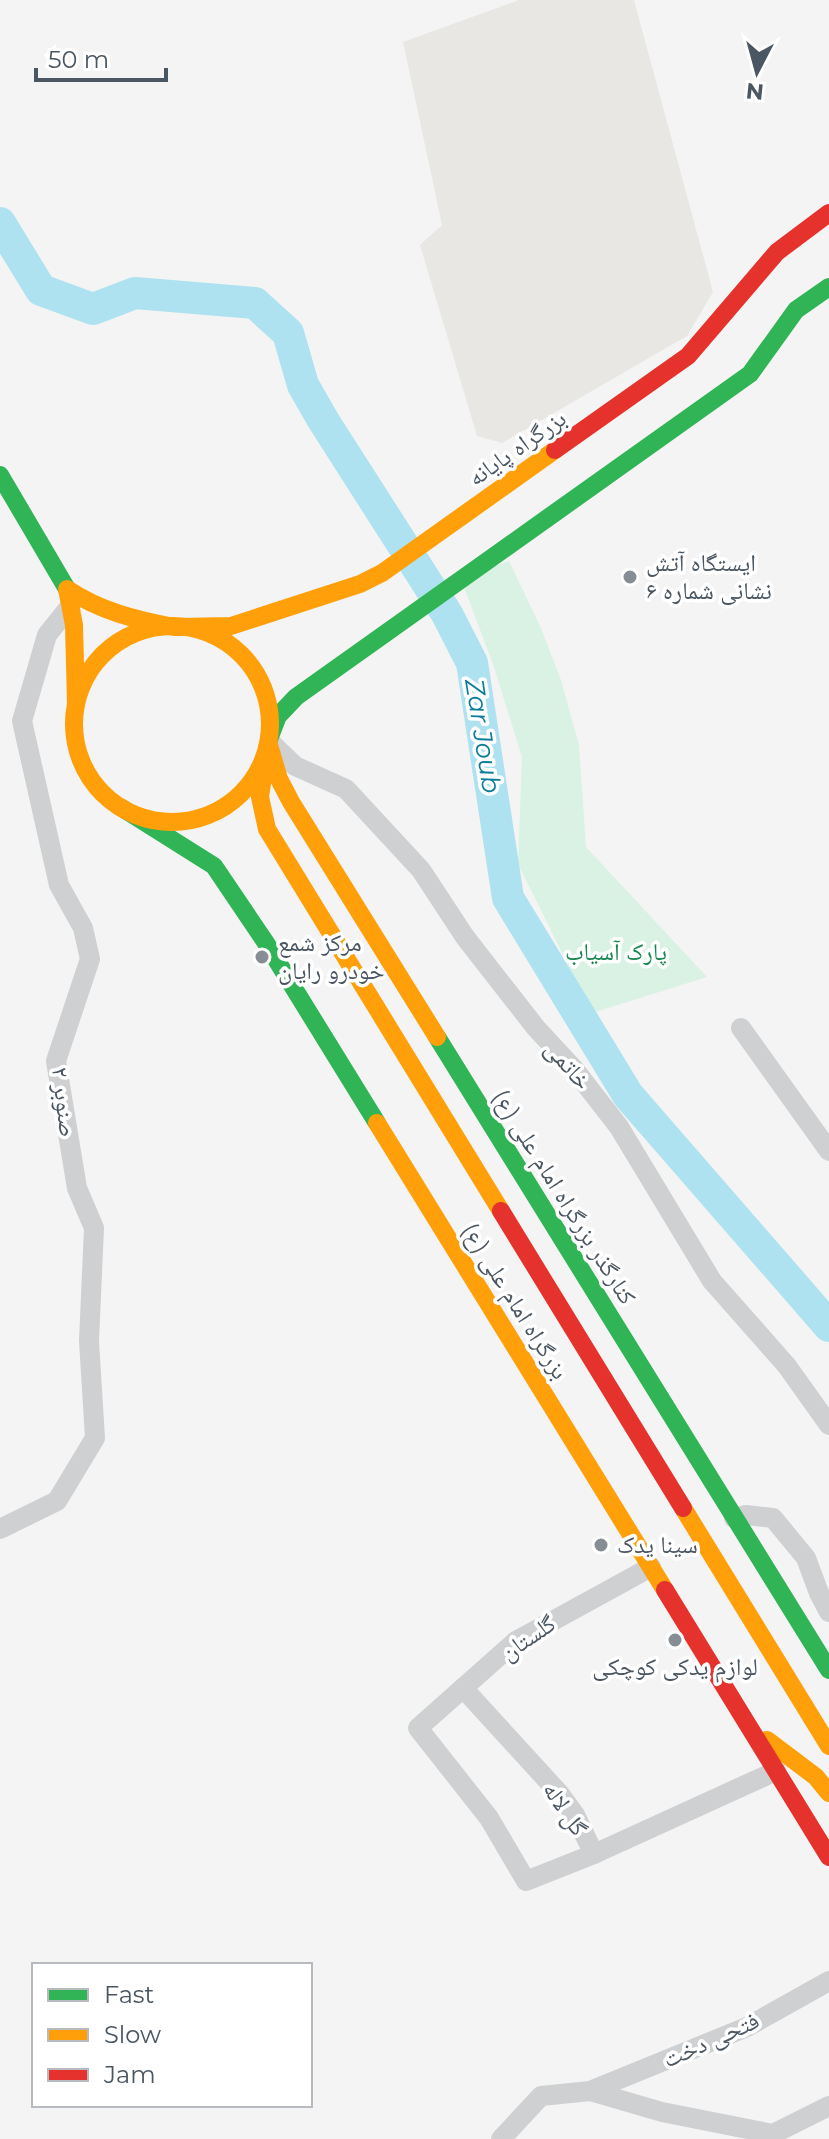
<svg xmlns="http://www.w3.org/2000/svg" width="829" height="2139" font-family="Montserrat,'Noto Naskh Arabic',sans-serif">
<style>
.commercial{fill:#e8e7e3}
.green{fill:#d9f2e3}
.lines{fill:none;stroke-linecap:round;stroke-linejoin:round}
.river{stroke:#aee2f0;stroke-width:32}
.street{stroke:#ced0d2;stroke-width:20}
.fast{stroke:#30b455;stroke-width:18}
.slow{stroke:#ff9f0a;stroke-width:18}
.jam{stroke:#e5322d;stroke-width:18}
.poi-dot{fill:#868d94;stroke:#fff;stroke-width:3}
.labels{text-anchor:middle;stroke-width:7;stroke-linejoin:round;paint-order:stroke}
.street-label{font-size:24px;fill:#4a5661;stroke:#fff}
.poi-label{font-size:24px;fill:#4a5661;stroke:#fff;text-anchor:start}
.park-label{font-size:24px;fill:#17864f;stroke:#fff}
.water-label{font-size:26px;font-style:italic;fill:#0c7c9b;stroke:#fff}
</style>
<rect width="100%" height="100%" fill="#f4f4f4"/>
<polygon class="commercial" points="519,0 634,0 713,292 687,336 502,443 477,436 420,245 442,225 403,42"/>
<polygon class="green" points="509,561 541,628 561,680 579,745 586,847 707,977 592,1013 518,864 522,757 494,667 461,579"/>
<g class="lines">
<polyline class="river" points="0,223 41,290 93,309 135,293 255,303 288,333 303,385 323,420 447,614 472,663 508,898 628,1095 829,1326"/>
<g class="street">
<polyline points="270,742 295,766 346,789 421,870 465,937 536,1028 574,1069 619,1127 712,1281 787,1366 829,1425"/>
<polyline points="741,1028 829,1151"/>
<polyline points="734,1518 746,1515 773,1518 806,1558 819,1593 829,1612"/>
<polyline points="0,1529 57,1501 95,1438 89,1341 94,1228 77,1188 56,1061 90,959 83,928 59,885 22,721 47,635 71,605"/>
<polyline points="463,1688 559,1793 575,1815 594,1854 776,1771"/>
<polyline points="594,1854 526,1881 489,1818 418,1728 516,1641 651,1567"/>
<polyline points="590,2091 747,2027 829,1981"/>
<polyline points="501,2139 541,2096 590,2091 662,2112 773,2134 829,2106"/>
</g>
<g class="fast">
<polyline points="0,475 67,589"/>
<polyline points="269,739 278,716 296,697 750,374 796,310 829,287"/>
<polyline points="122,808 214,866 266,943 377,1123"/>
<polyline points="437,1037 829,1670"/>
</g>
<g class="slow">
<circle cx="172" cy="724" r="98"/>
<polyline points="179,627 231,626 360,584 382,573 555,450"/>
<path d="M76 704 74 625 67 589C100 611 136 620 174 627"/>
<polyline points="268,743 260,797 267,829 501,1211"/>
<polyline points="269,745 279,779 291,802 437,1037"/>
<polyline points="377,1123 665,1590"/>
<polyline points="683,1508 829,1746"/>
<polyline points="767,1740 816,1777 829,1793"/>
</g>
<g class="jam">
<polyline points="555,450 688,356 777,252 829,213"/>
<polyline points="501,1211 683,1508"/>
<polyline points="665,1590 829,1857"/>
</g>
</g>
<g class="poi-dot">
<circle cx="630" cy="577" r="8"/>
<circle cx="262" cy="957" r="8"/>
<circle cx="601" cy="1545" r="8"/>
<circle cx="675" cy="1640" r="8"/>
</g>
<g class="labels">
<g class="street-label">
<text transform="translate(517 448) rotate(-35)" y="8">بزرگراه پایانه</text>
<text transform="translate(568 1065) rotate(49)" y="8">خاتمی</text>
<text transform="translate(64 1102) rotate(83)" y="8">صنوبر ۲</text>
<text transform="translate(564 1197) rotate(58)" y="8">کنارگذر بزرگراه امام علی (ع)</text>
<text transform="translate(515 1301) rotate(58)" y="8">بزرگراه امام علی (ع)</text>
<text transform="translate(528 1638) rotate(-34)" y="8">گلستان</text>
<text transform="translate(565 1809) rotate(56)" y="8">گل لاله</text>
<text transform="translate(711 2040) rotate(-24)" y="8">فتحی دخت</text>
</g>
<g class="poi-label">
<text x="646" y="571">ایستگاه آتش<tspan x="646" dy="28">نشانی شماره ۶</tspan></text>
<text x="278" y="951">مرکز شمع<tspan x="278" dy="28">خودرو رایان</tspan></text>
<text x="617" y="1553">سینا یدک</text>
<text x="675" y="1675" text-anchor="middle">لوازم یدکی کوچکی</text>
</g>
<g class="park-label">
<text x="616" y="960">پارک آسیاب</text>
</g>
<g class="water-label">
<text transform="translate(483 736) rotate(81)" y="9">Zar Joub</text>
</g>
</g>
<rect x="32" y="1963" width="280" height="144" fill="#ffffff" stroke="#b7bbc0" stroke-width="2"/>
<rect x="48" y="1989" width="40" height="12" fill="#30b455" stroke="#b7bbc0" stroke-width="2"/>
<text x="104" y="2003" font-size="24" fill="#4a5661">Fast</text>
<rect x="48" y="2029" width="40" height="12" fill="#ff9f0a" stroke="#b7bbc0" stroke-width="2"/>
<text x="104" y="2043" font-size="24" fill="#4a5661">Slow</text>
<rect x="48" y="2069" width="40" height="12" fill="#e5322d" stroke="#b7bbc0" stroke-width="2"/>
<text x="104" y="2083" font-size="24" fill="#4a5661">Jam</text>
<g transform="translate(757 72) rotate(186)" stroke="#ffffff" stroke-width="6" paint-order="stroke">
<path d="M0-6L14 30L0 20L-14 30Z" fill="#4a5661"/>
<text y="-12" font-size="22" font-weight="bold" text-anchor="middle" fill="#4a5661">N</text>
</g>
<path d="M36 68v12h130v-12" fill="none" stroke="#4a5661" stroke-width="4"/>
<text x="48" y="68" font-size="24" fill="#4a5661" stroke="#ffffff" stroke-width="6" paint-order="stroke">50 m</text>
</svg>
